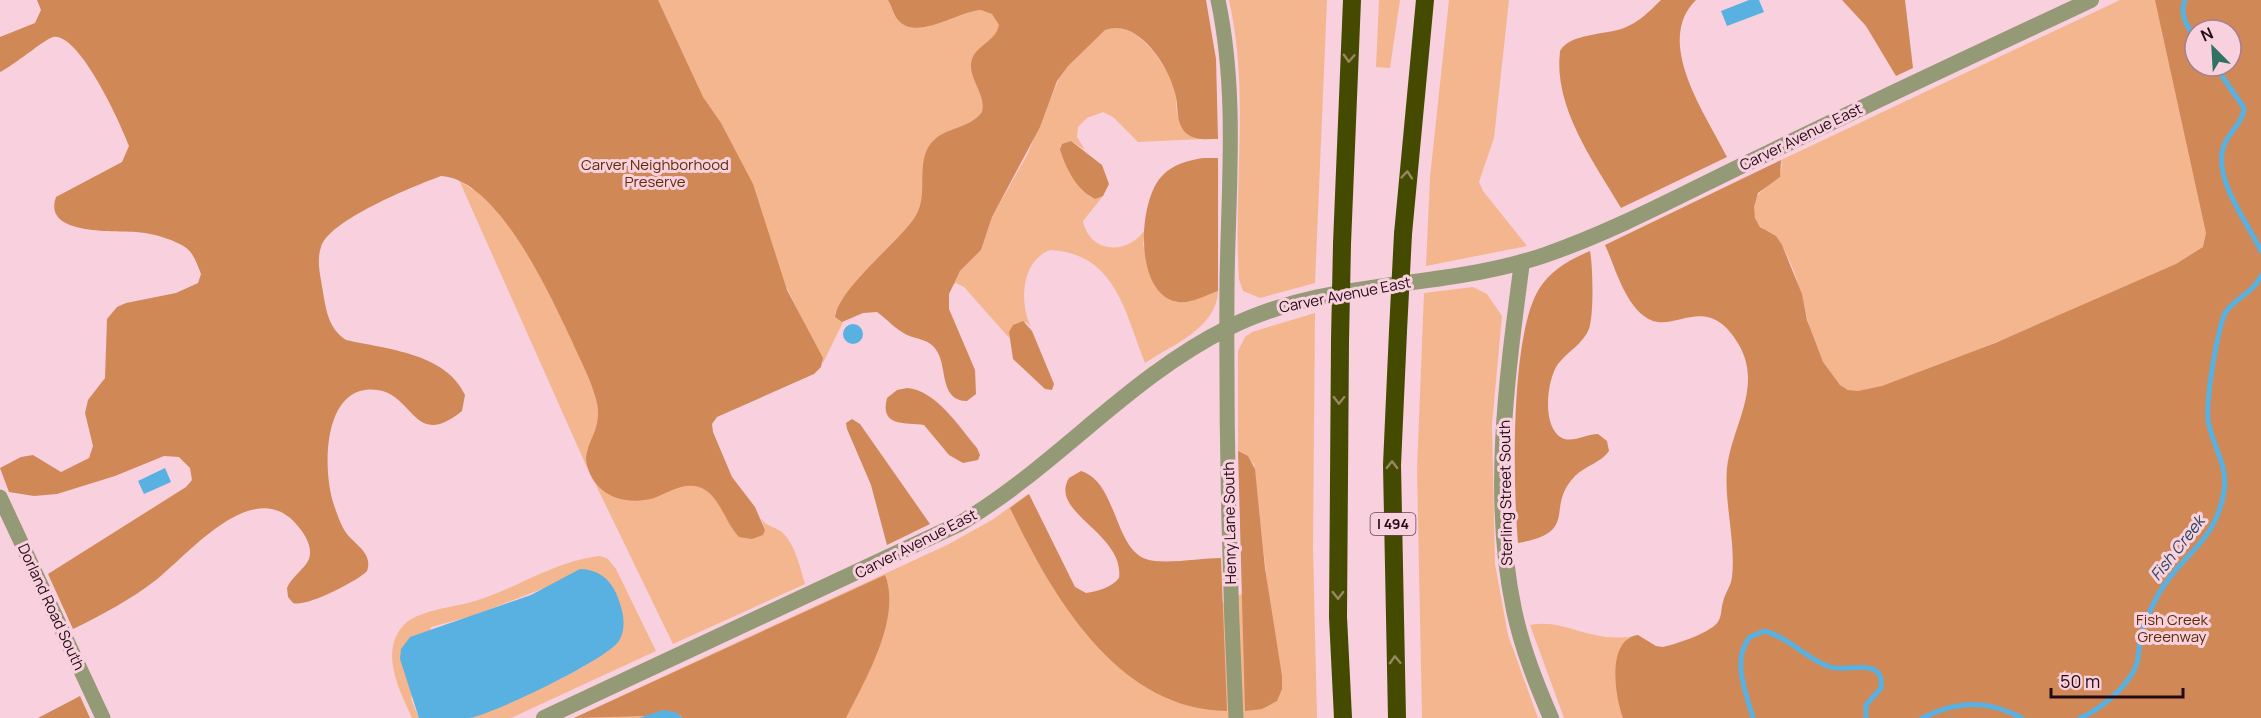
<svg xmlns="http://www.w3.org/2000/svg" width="2261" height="718" font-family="Manrope,sans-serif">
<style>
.green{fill:#f3b68f;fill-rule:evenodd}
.forest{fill:#d08857;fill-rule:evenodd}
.water{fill:#58b1e0}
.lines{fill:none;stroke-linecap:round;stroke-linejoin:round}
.stream{stroke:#58b1e0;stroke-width:5}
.minor{stroke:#949976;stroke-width:15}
.tertiary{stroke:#949976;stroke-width:16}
.motorway{stroke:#454a01;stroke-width:18}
.motorway-bridge{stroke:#454a01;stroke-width:18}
.oneway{stroke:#968664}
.labels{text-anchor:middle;stroke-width:6;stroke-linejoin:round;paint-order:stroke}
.shield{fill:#f9d0de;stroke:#624651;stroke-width:1.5}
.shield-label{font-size:14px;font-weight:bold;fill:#220b15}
.street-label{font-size:15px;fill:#220b15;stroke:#f9d0de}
.park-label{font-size:15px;fill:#5c2e06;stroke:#f9d0de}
.water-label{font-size:16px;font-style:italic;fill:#244a5e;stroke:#f9d0de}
</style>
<rect width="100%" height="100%" fill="#f9d0de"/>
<g class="green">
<path d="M78 0H1131L1100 33C1132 11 1167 65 1175 91 1177 100 1175 111 1179 119 1182 127 1195 138 1203 139L1138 142 1113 117 1103 112 1087 118 1078 127 1077 137 1085 150 1071 141 1060 146C1068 165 1074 186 1092 198L1103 196 1083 221C1090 255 1130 255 1146 228L1143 245 1175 302H1183L1218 291C1217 328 1172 345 1145 363 1125 313 1116 253 1050 250 1021 261 1019 303 1031 327L1026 322 1009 337 1011 340 964 287 956 283 952 285 960 271 981 250 992 217 1027 155 1060 76 906 233 898 237 855 284 835 313V317L843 322 821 367 823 363 787 288 703 419 757 537 765 530 761 518C767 528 776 526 784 534 796 547 800 568 805 584L673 644 593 479 597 486 589 446 586 460 589 472 459 180 473 190 460 161Z"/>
<path d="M1229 0H1327L1315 283 1260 298 1243 291 1239 279C1233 185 1250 93 1229 0Z"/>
<polygon points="1379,0 1400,0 1390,68 1376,67"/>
<polygon points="1449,0 1509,0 1494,138 1479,182 1483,191 1527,246 1426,266 1430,177"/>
<path d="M2120 0H2257L2261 8V718H1564L1530 625C1565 618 1591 644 1633 636L1627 638 1616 674 1945 525 2202 248C2184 268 2149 276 2125 287 2063 315 2000 341 1936 366 1913 375 1884 390 1859 391 1851 392 1844 389 1838 383 1807 351 1808 301 1790 262 1787 257 1785 250 1782 246 1773 233 1755 229 1754 212 1752 183 1787 185 1781 160ZM2195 30H2231V66H2195Z"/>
<polygon points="1473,287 1487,294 1502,316 1492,424 1495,564 1508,635 1538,718 1422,718 1417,469 1424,293"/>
<polygon points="1315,313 1313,547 1317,718 574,718 949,544 992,520 1027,495 1108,657 1267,582 1254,464 1238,451 1238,351 1245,337 1252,332"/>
<path d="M600 556 608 559 616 569 656 651 511 718H470C504 704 609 665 622 633L542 589 472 616 431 627 411 699 419 718H412C400 691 380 654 402 627 415 610 456 607 475 601 518 588 554 561 600 556Z"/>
</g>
<g class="forest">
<path d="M37 0H658L703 97 721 123 753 184 787 290 823 358 821 367 814 374 717 417 712 424 713 432 732 477 755 507 765 530 763 535 752 539 739 537C725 523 719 493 699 487 683 482 668 493 654 498 623 507 591 494 586 460 587 439 602 430 597 403 592 381 580 360 571 339 550 295 498 179 441 176 414 186 329 220 321 247 316 261 321 278 323 292 326 311 329 329 346 340 386 349 446 353 465 395L462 411C409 454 415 383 365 390 322 396 323 474 334 505 337 514 341 526 347 534 357 546 373 554 367 571 358 581 305 608 293 603L288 597 287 588C292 576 304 570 309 559 313 547 305 534 297 525 254 474 189 554 156 580 130 600 102 615 73 629L48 574 186 487 192 480 190 468 179 457 164 456 115 476 57 494 34 496 9 492 0 468 21 457 33 455 61 472 89 458 93 446 85 413 88 400 105 378 107 319 117 307 126 303 176 293 198 283 201 274C197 264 194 253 185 247 174 240 158 235 145 233 125 229 41 239 56 197L122 162 129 146C121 124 79 32 53 37 45 39 13 66 0 72V37L35 23 41 10Z"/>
<path d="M888 0H1206L1216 59 1218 139C1207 139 1195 141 1186 133 1175 122 1179 106 1175 93 1169 67 1138 17 1105 30L1068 66 1057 81 1040 127 992 217 981 250 960 271 949 294V309L975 370 976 394 967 401C940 401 947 369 938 353 931 339 919 340 907 335 895 329 887 319 877 312L863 313 842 322 835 317C839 288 898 243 915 217 930 195 914 163 932 142 945 127 970 129 982 112 987 94 966 77 972 59 977 45 996 41 999 25L992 14 981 10C961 10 918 41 899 21 894 16 892 6 888 0Z"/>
<path d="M1661 0H1696C1653 42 1707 116 1727 157L1621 208C1594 162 1553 107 1560 51 1570 33 1606 35 1624 28 1639 22 1650 11 1661 0Z"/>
<polygon points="1842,0 1905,0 1913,68 1896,76 1866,26"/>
<path d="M2155 0H2261V718H1623C1615 697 1606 639 1638 635L1656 646 1663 647C1676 644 1714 632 1719 620 1722 614 1721 608 1723 602 1725 593 1731 586 1732 577 1736 541 1724 504 1727 468 1732 426 1763 387 1739 345 1705 287 1673 339 1644 316 1624 301 1615 267 1605 245L1781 160 1780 177 1758 193 1754 207 1755 218 1760 227 1776 236 1782 245 1802 294 1807 320 1823 362 1840 385 1848 390 1858 391 1882 386 1995 343 2176 264 2203 247 2206 233ZM2195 30H2231V66H2195Z"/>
<path d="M1071 141 1102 165 1109 184 1103 196 1095 199C1077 191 1065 167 1060 149L1062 144Z"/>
<path d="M1204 158H1218V291C1206 295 1190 304 1178 302 1133 295 1138 200 1162 176 1173 164 1189 160 1204 158Z"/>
<path d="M1590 251C1593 267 1594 314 1589 329 1583 344 1567 352 1558 364 1547 379 1541 427 1562 438 1572 443 1587 434 1598 434L1607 441 1609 451C1602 462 1585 466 1575 476 1544 508 1581 532 1518 543 1513 486 1510 336 1539 289 1551 270 1569 260 1590 251Z"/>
<polygon points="1023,321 1032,331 1054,384 1052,390 1045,389 1013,359 1009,332 1013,325"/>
<path d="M907 388C936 390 960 428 977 448L980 455 978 460 963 463 949 455 924 425C907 422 879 428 887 398L897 390Z"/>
<polygon points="852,419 860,424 930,524 887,545 871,485 847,429 846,423"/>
<polygon points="1238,451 1248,456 1255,469 1265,568 1282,676 1282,689 1277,701 1262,709 1245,711"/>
<path d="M1081 471C1117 482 1114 548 1146 559 1163 565 1201 558 1221 558L1227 711C1117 710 1052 595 1010 508L1029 494 1075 587 1086 593C1098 591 1111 588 1119 578 1125 533 1048 513 1069 478Z"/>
<path d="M885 575C902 618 865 680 846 718H683L680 715 574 718Z"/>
<polygon points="80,696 90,718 38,718"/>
</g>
<g class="water">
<polygon points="1749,0 1759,0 1764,12 1727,26 1721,11"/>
<circle cx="853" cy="334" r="10"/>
<polygon points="165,468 171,482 144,494 138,481"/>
<path d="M580 569C597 569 609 578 616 593 622 607 628 626 619 641 606 660 494 714 469 718 454 718 435 718 419 718L400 659 401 649 410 637 531 595Z"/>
<polygon points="663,710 675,712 683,718 639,718"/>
</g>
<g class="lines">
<g class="stream">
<path d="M2185 0C2179 15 2187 26 2195 38"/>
<path d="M2215 66 2244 108C2243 124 2227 133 2223 148 2214 181 2248 223 2261 251"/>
<path d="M1753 718C1746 693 1731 659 1750 637L1764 631C1789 637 1806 659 1830 667 1847 673 1885 655 1881 688L1866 705V718"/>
<path d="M1922 718C1958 701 1986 699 2022 718"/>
<path d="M2080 718C2099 710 2121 692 2132 674 2140 662 2138 648 2141 635 2145 620 2152 606 2159 593 2183 552 2216 543 2224 491 2228 466 2214 448 2209 425 2204 405 2217 333 2225 313 2235 298 2253 293 2261 276"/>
</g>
<g class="minor">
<path d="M1218 0C1238 94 1228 191 1227 286 1226 430 1229 574 1236 718"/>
<polyline points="0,497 103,718"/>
</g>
<g class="tertiary">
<path d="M1522 262C1507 376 1490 496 1514 610 1522 648 1536 683 1551 718"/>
<path d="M544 718 959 524C1056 467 1128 377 1230 327 1328 278 1443 290 1545 255 1620 229 1692 189 1764 155 1872 102 1982 51 2091 0"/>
</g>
<g class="motorway">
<polyline points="1403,234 1425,0"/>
<polyline points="1342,244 1352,0"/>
<polyline points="1340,341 1338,617 1343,718"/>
<polyline points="1397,718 1392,465 1398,331"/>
</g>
<g class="motorway-bridge">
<polyline points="1398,331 1403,234"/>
<polyline points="1340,341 1342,244"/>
</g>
</g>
<defs><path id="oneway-chevron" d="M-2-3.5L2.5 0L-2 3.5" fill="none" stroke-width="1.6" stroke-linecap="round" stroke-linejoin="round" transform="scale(1.5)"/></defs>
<g class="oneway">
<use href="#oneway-chevron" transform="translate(1349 58) rotate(93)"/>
<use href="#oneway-chevron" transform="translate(1407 175) rotate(-85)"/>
<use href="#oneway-chevron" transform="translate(1339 400) rotate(91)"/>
<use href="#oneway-chevron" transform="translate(1392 465) rotate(-89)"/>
<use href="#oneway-chevron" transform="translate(1338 595) rotate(90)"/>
<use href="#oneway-chevron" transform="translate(1395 660) rotate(-92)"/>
</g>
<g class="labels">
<rect class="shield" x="1370.5" y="513" width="45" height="22" rx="4.5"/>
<g class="shield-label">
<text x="1393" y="529">I 494</text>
</g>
<g class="street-label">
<text transform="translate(1801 137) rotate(-26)" y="5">Carver Avenue East</text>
<text transform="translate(1345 295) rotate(-11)" y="5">Carver Avenue East</text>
<text transform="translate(1506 493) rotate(-91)" y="5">Sterling Street South</text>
<text transform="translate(1230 523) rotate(-91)" y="5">Henry Lane South</text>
<text transform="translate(916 544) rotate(-27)" y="5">Carver Avenue East</text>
<text transform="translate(51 607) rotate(65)" y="5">Dorland Road South</text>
</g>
<g class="park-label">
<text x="655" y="170">Carver Neighborhood<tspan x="655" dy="17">Preserve</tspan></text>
<text x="2172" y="625">Fish Creek<tspan x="2172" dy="17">Greenway</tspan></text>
</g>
<g class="water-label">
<text transform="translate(2177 548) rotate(-52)" y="6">Fish Creek</text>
</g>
</g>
<g transform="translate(2213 48) rotate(336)"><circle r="28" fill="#f9d0de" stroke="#a3818e" stroke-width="1.5"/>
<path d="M0-4.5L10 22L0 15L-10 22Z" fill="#307161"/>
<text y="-9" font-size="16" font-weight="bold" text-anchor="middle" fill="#220b15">N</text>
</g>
<path d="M2051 688v9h132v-9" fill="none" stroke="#220b15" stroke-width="3"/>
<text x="2060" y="688" font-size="18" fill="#220b15" stroke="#f9d0de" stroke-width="4.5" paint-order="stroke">50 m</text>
</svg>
